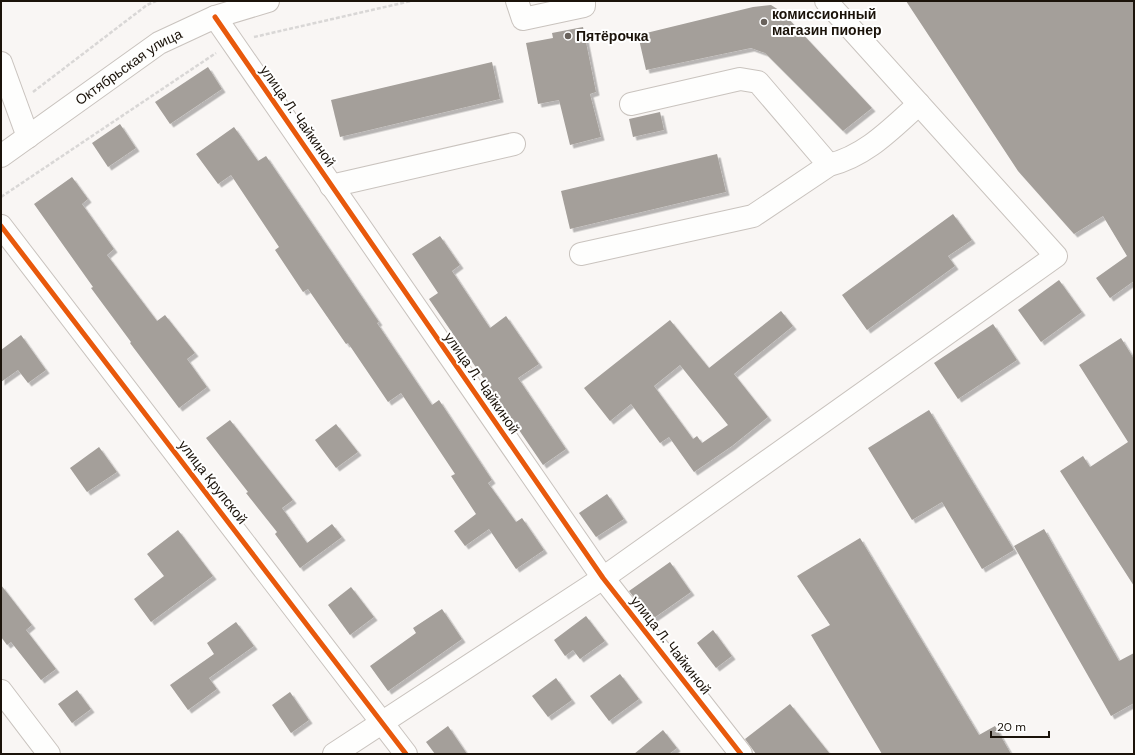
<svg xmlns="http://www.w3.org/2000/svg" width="1135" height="755" font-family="'DM Sans',sans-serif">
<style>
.building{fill:#a49f9a;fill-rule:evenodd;filter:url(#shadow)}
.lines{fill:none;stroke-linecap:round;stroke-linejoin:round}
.minor-casing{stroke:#c9c3be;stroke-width:24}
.major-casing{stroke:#c9c3be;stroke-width:24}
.path{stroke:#d9d7d6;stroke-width:2.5;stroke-dasharray:4 2;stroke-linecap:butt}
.minor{stroke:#fefefd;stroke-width:22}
.major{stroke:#fefefd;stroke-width:22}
.cycleway-casing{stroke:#fff;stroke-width:8}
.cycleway{stroke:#e8590c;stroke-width:5}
.poi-dot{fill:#69625c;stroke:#fff;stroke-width:1.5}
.labels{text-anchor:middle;stroke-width:4;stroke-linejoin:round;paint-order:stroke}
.poi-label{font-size:14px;font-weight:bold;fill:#1b130a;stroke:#fff;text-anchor:start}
.street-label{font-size:14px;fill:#1b130a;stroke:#fff}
</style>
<defs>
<filter id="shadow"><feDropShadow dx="3.5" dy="3.5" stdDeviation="0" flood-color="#0004"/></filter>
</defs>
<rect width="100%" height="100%" fill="#f9f6f4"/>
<g class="building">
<polygon points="906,1 1134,1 1134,281 1110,298 1096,278 1127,256 1103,216 1074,234 1018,171"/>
<polygon points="771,5 782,12 872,108 843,131 765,53 751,48 646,70 638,35 753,7"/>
<polygon points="583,27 596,92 590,94 601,137 570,145 559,100 538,104 526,43 553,38 552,33"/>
<polygon points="492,62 500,99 340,137 331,100"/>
<polygon points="208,67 222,89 170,124 155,102"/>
<polygon points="660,112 664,130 633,137 629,119"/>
<polygon points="120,124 136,148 108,167 92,143"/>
<polygon points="234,127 258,161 266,156 379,322 377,323 432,405 439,400 492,480 488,483 516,522 522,518 544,550 516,569 489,529 465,546 454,531 476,514 451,476 455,474 401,393 388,402 348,343 346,344 308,289 303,292 275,250 279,247 231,175 218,184 196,154"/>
<polygon points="717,154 726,192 570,229 561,191"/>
<polygon points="72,177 88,199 82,204 114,249 107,255 157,321 165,315 195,353 187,359 207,387 179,408 130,343 131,342 91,288 93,287 34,204"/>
<polygon points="953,214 972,240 948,256 955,266 867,330 842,295"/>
<polygon points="440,236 460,265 452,271 490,328 506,316 539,364 518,378 566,449 543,465 429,299 438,293 412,254"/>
<polygon points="1059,280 1082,312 1041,342 1018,310"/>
<path d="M781 311 793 326 734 374 768 417 732 446 694 472 669 437 660 443 631 404 610 421 584 388 670 320 709 368ZM680 365 728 425 702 443 697 436 693 439 654 386Z"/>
<polygon points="993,324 1017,360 958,399 934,363"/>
<polygon points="21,335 46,370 28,383 18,370 1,382 1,350"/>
<polygon points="1121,338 1134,359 1134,586 1060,471 1083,456 1090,467 1128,442 1079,365"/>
<polygon points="929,410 1014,550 982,569 942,502 912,520 868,448"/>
<polygon points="230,420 293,500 282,508 307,543 332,524 342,537 300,568 275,534 277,532 246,493 248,492 206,438"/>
<polygon points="336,424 358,452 336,468 315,440"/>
<polygon points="99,447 117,472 87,492 70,468"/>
<polygon points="607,494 624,519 596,537 579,513"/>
<polygon points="1044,529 1119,661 1134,653 1134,703 1111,716 1014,546"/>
<polygon points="178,530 213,576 151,622 134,599 164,576 147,554"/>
<polygon points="860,538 979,735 995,726 1011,754 882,754 811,635 830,625 797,576"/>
<polygon points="670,562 691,592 651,620 629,591"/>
<polygon points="1,585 32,625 26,630 56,669 41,680 11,642 7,645 1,637"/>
<polygon points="351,587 374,617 350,635 328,605"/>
<polygon points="442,609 462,639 388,691 370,666 416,633 413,628"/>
<polygon points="586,616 605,641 580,659 573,650 565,656 554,640"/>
<polygon points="236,622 254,646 209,678 217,689 188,710 170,685 214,654 207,643"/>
<polygon points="713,630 732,656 716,668 697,643"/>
<polygon points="620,674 639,699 609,721 590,696"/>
<polygon points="556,678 572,700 548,717 532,696"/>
<polygon points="77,690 91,709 72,723 58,704"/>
<polygon points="290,692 309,720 291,733 272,705"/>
<polygon points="790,704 830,754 756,754 745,739"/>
<polygon points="448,726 467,754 435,754 426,742"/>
<polygon points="663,730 677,748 669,754 634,754"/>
</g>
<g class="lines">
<defs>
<g id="minor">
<polyline points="517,1 523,19 584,6 584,1"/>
<polyline points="215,17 603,578 741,754"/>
<polyline points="1,63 28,137"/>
<polyline points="631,104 740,79 758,82 829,165"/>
<polyline points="331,186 514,144"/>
<polyline points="1,226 406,754"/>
<path d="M581 254 753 216 829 165C866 156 891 129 919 104"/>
<polyline points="1,691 49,754"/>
<polyline points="334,754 603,578 1056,256 826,1"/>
</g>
<g id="major">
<path id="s1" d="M1 156 159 43 215 17 268 1"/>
</g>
</defs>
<use href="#minor" class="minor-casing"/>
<use href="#major" class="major-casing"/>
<g class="path">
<polyline points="254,37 411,1"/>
<polyline points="33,92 147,5 156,1"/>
<polyline points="1,197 216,53"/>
</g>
<use href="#minor" class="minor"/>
<use href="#major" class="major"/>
<defs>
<g id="cycleway">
<polyline points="215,17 603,578 741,754"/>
<polyline points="1,226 406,754"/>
</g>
</defs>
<use href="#cycleway" class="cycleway-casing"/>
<use href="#cycleway" class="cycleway"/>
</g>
<g class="poi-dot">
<circle cx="764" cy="22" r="4"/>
<circle cx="568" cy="36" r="4"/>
</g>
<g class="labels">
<g class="poi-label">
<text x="772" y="19">комиссионный<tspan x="772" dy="16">магазин пионер</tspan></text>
<text x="576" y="41">Пятёрочка</text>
</g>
<g class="street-label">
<text dy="5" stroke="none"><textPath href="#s1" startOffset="156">Октябрьская улица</textPath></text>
<text transform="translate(298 116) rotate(55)" y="5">улица Л. Чайкиной</text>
<text transform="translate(482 383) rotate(55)" y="5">улица Л. Чайкиной</text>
<text transform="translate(213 482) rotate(52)" y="5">улица Крупской</text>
<text transform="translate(671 645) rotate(52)" y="5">улица Л. Чайкиной</text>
</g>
</g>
<rect width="1135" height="755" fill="none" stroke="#1b130a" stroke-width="4"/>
<path d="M991 731v6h58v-6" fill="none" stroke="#1b130a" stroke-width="2"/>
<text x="997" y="731" font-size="12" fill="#1b130a" stroke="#ffffff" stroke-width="3" paint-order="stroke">20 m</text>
</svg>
